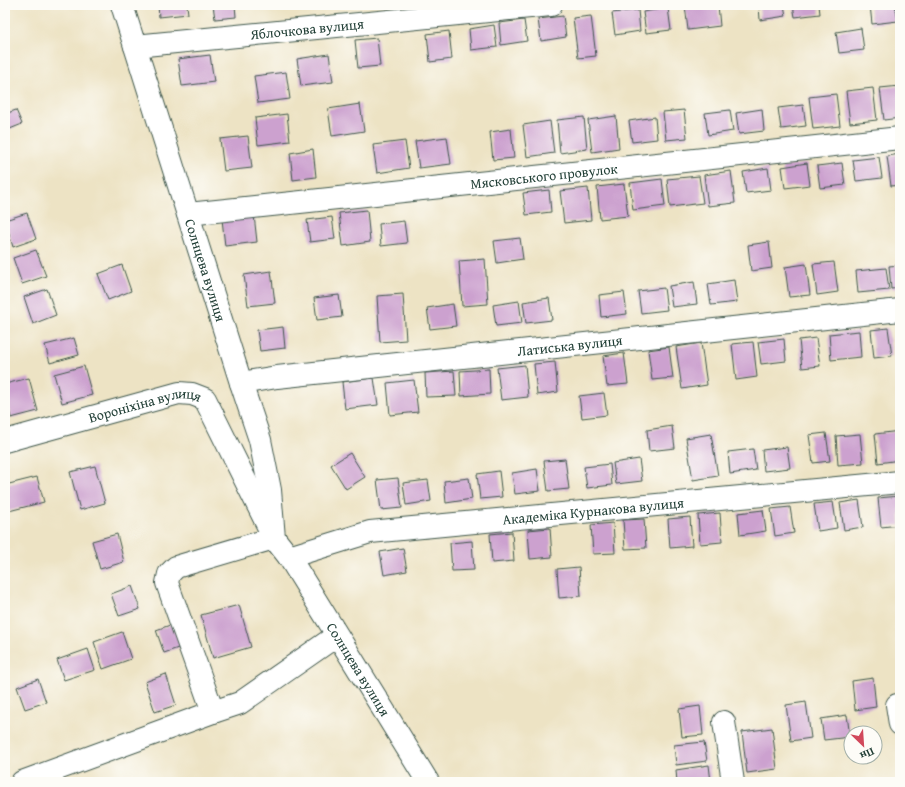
<svg xmlns="http://www.w3.org/2000/svg" width="905" height="787" font-family="'Gentium Book Plus',serif">
<style>
.building{fill:#cca1cf}
.lines{fill:none;stroke-linecap:round;stroke-linejoin:round}
.minor-casing{stroke:#3e564a;stroke-width:24}
.minor{stroke:#fff;stroke-width:22}
.labels{text-anchor:middle;stroke-width:3.5;stroke-linejoin:round;paint-order:stroke}
.street-label{font-size:14px;fill:#1f3d34;stroke:#fdfcf7}
</style>
<rect width="100%" height="100%" fill="#fdfcf7"/>
<filter id="ink" filterUnits="userSpaceOnUse"><feTurbulence type="fractalNoise" baseFrequency=".025" numOctaves="2"/><feDisplacementMap in="SourceGraphic" scale="8" xChannelSelector="R" yChannelSelector="G"/><feConvolveMatrix kernelMatrix="1 2 1 2 8 2 1 2 1" color-interpolation-filters="sRGB"/></filter>
<filter id="wash" filterUnits="userSpaceOnUse"><feTurbulence type="fractalNoise" baseFrequency=".012" numOctaves="4" result="noise"/><feDisplacementMap in="SourceGraphic" scale="16" xChannelSelector="R" yChannelSelector="G"/><feGaussianBlur stdDeviation="0.9" result="paint"/><feColorMatrix in="noise" values="0 0 0 0 0 0 0 0 0 0 0 0 0 0 0 0 0 1.4 0 .05"/><feComposite in="paint" operator="in"/></filter>
<g filter="url(#wash)">
<rect width="100%" height="100%" fill="#ede3c4"/>
<g id="blocks">
<g class="building">
<polygon points="158,5 187,5 188,14 159,17"/>
<polygon points="213,5 235,5 236,17 215,19"/>
<polygon points="685,5 718,5 720,26 688,30"/>
<polygon points="759,5 784,5 786,16 760,20"/>
<polygon points="793,5 819,5 820,14 795,17"/>
<polygon points="870,5 895,5 898,21 872,24"/>
<polygon points="668,8 671,30 646,33 643,12"/>
<polygon points="638,10 640,31 615,35 612,13"/>
<polygon points="563,16 566,37 541,41 538,19"/>
<polygon points="591,16 596,56 578,58 573,18"/>
<polygon points="524,20 527,41 501,45 499,23"/>
<polygon points="494,25 497,47 471,50 469,29"/>
<polygon points="861,28 864,50 839,53 836,32"/>
<polygon points="449,31 452,59 430,62 427,34"/>
<polygon points="377,38 380,66 358,68 355,40"/>
<polygon points="329,54 333,82 301,86 297,59"/>
<polygon points="210,55 214,82 182,86 178,59"/>
<polygon points="286,72 290,99 258,103 254,76"/>
<polygon points="900,86 900,118 884,120 880,88"/>
<polygon points="873,88 877,120 850,123 846,91"/>
<polygon points="836,94 840,126 813,129 809,97"/>
<polygon points="360,104 364,131 332,136 328,109"/>
<polygon points="803,105 806,126 781,129 778,108"/>
<polygon points="762,109 764,131 739,134 736,113"/>
<polygon points="16,110 22,124 5,131 5,114"/>
<polygon points="684,110 687,138 666,140 663,112"/>
<polygon points="730,110 733,131 708,135 705,113"/>
<polygon points="287,114 290,141 258,145 255,118"/>
<polygon points="616,116 619,148 592,152 588,120"/>
<polygon points="584,117 587,149 560,153 557,120"/>
<polygon points="655,117 657,139 632,142 629,121"/>
<polygon points="550,121 554,153 527,157 523,125"/>
<polygon points="511,129 514,158 493,160 490,132"/>
<polygon points="248,136 252,168 224,171 220,139"/>
<polygon points="447,137 451,164 419,168 415,141"/>
<polygon points="405,141 409,168 377,173 373,145"/>
<polygon points="313,149 316,177 293,180 290,153"/>
<polygon points="900,154 900,185 891,186 887,156"/>
<polygon points="879,157 882,178 856,181 853,160"/>
<polygon points="807,163 810,185 785,188 782,167"/>
<polygon points="842,163 845,185 820,188 817,166"/>
<polygon points="768,168 771,190 746,193 743,172"/>
<polygon points="731,171 735,203 708,206 704,175"/>
<polygon points="699,176 703,203 670,207 667,179"/>
<polygon points="662,179 665,206 633,210 630,183"/>
<polygon points="624,184 628,216 600,219 597,187"/>
<polygon points="588,188 591,220 564,223 560,191"/>
<polygon points="549,190 551,212 526,215 523,193"/>
<polygon points="367,210 370,242 343,246 339,213"/>
<polygon points="27,213 36,239 13,247 5,220"/>
<polygon points="254,215 257,242 225,246 222,219"/>
<polygon points="332,217 335,239 310,242 307,220"/>
<polygon points="404,221 407,243 381,246 379,224"/>
<polygon points="520,238 523,259 497,263 494,241"/>
<polygon points="769,242 772,268 751,271 748,245"/>
<polygon points="36,250 46,276 22,284 13,258"/>
<polygon points="485,259 488,304 462,306 459,261"/>
<polygon points="834,262 838,292 817,295 813,264"/>
<polygon points="806,264 810,295 789,297 785,267"/>
<polygon points="122,265 131,291 108,300 98,274"/>
<polygon points="900,265 900,288 891,289 889,266"/>
<polygon points="886,268 889,290 858,293 856,271"/>
<polygon points="271,271 275,303 248,306 244,275"/>
<polygon points="734,280 737,302 711,305 708,284"/>
<polygon points="694,282 697,304 672,307 669,286"/>
<polygon points="664,288 667,310 641,313 638,291"/>
<polygon points="47,289 56,315 33,324 24,297"/>
<polygon points="624,292 627,314 601,317 599,295"/>
<polygon points="403,294 406,340 380,342 377,296"/>
<polygon points="339,295 342,317 317,320 314,298"/>
<polygon points="549,298 552,320 526,323 523,302"/>
<polygon points="519,301 522,323 496,326 493,305"/>
<polygon points="453,304 456,326 430,329 427,308"/>
<polygon points="283,327 285,348 260,351 257,330"/>
<polygon points="888,328 892,356 874,358 871,330"/>
<polygon points="859,331 861,357 831,360 829,334"/>
<polygon points="74,338 79,355 50,363 45,345"/>
<polygon points="816,338 820,366 802,368 799,340"/>
<polygon points="784,339 786,361 761,364 758,342"/>
<polygon points="753,342 757,377 736,380 732,344"/>
<polygon points="701,343 707,385 682,389 676,347"/>
<polygon points="669,347 673,378 652,380 648,350"/>
<polygon points="624,353 628,384 607,386 603,356"/>
<polygon points="555,362 558,392 537,395 534,364"/>
<polygon points="525,365 528,397 501,400 497,368"/>
<polygon points="84,366 92,395 62,403 54,374"/>
<polygon points="489,369 490,394 461,396 460,371"/>
<polygon points="454,371 456,396 426,397 425,373"/>
<polygon points="29,378 38,411 11,418 5,394 5,384"/>
<polygon points="374,378 378,405 345,409 342,382"/>
<polygon points="414,380 418,412 390,415 387,383"/>
<polygon points="604,393 607,415 582,418 579,396"/>
<polygon points="672,426 675,448 649,451 647,430"/>
<polygon points="900,431 900,460 878,463 875,434"/>
<polygon points="826,433 830,461 813,463 809,435"/>
<polygon points="711,434 718,476 693,480 686,438"/>
<polygon points="860,434 863,463 838,465 836,436"/>
<polygon points="787,447 790,468 764,471 762,450"/>
<polygon points="753,449 756,470 730,474 728,452"/>
<polygon points="350,453 365,477 346,489 331,465"/>
<polygon points="565,459 569,489 548,491 544,461"/>
<polygon points="639,459 642,481 616,484 613,463"/>
<polygon points="610,464 612,485 587,488 584,467"/>
<polygon points="95,466 105,503 80,510 70,472"/>
<polygon points="537,469 540,491 515,494 512,473"/>
<polygon points="499,471 502,497 480,499 477,474"/>
<polygon points="37,477 44,502 5,512 5,485"/>
<polygon points="398,478 402,508 381,510 377,480"/>
<polygon points="469,478 472,499 446,503 444,481"/>
<polygon points="428,480 431,501 406,505 403,483"/>
<polygon points="900,496 900,525 881,527 878,498"/>
<polygon points="859,500 863,527 844,530 840,503"/>
<polygon points="833,502 837,528 818,531 814,504"/>
<polygon points="790,507 794,533 775,536 771,509"/>
<polygon points="763,510 766,531 740,535 738,513"/>
<polygon points="720,513 722,542 700,544 698,515"/>
<polygon points="690,517 692,546 670,548 668,519"/>
<polygon points="644,519 646,548 625,549 623,520"/>
<polygon points="613,523 615,553 593,554 591,525"/>
<polygon points="550,528 552,557 530,559 528,530"/>
<polygon points="512,532 514,561 492,563 490,534"/>
<polygon points="117,534 124,562 100,569 92,541"/>
<polygon points="472,541 474,570 452,571 450,543"/>
<polygon points="403,548 407,571 384,575 380,552"/>
<polygon points="579,567 581,596 559,598 557,569"/>
<polygon points="132,586 140,609 119,616 111,594"/>
<polygon points="239,605 251,647 213,658 201,615"/>
<polygon points="173,624 181,647 164,653 156,630"/>
<polygon points="122,632 131,659 103,669 94,642"/>
<polygon points="88,649 95,670 64,680 57,660"/>
<polygon points="166,674 176,705 155,712 145,682"/>
<polygon points="873,678 876,707 855,710 852,681"/>
<polygon points="38,679 46,702 25,709 17,687"/>
<polygon points="806,702 811,738 791,741 786,705"/>
<polygon points="700,706 703,735 682,737 679,709"/>
<polygon points="847,715 850,737 824,740 821,719"/>
<polygon points="772,728 777,769 747,773 742,732"/>
<polygon points="704,742 707,761 676,765 674,745"/>
<polygon points="709,765 711,782 677,782 676,770"/>
</g>
</g>
</g>
<g filter="url(#ink)">
<use href="#blocks" fill-opacity="0" stroke="#3e564a" stroke-width="1"/>
<g class="lines">
<defs>
<g id="minor">
<path id="s1" d="M122 5 241 383 260 440 270 490 274 538 176 567 169 574 167 583 213 712 240 703 336 636"/>
<path id="s2" d="M135 46 551 5"/>
<path id="s3" d="M188 214 900 138"/>
<path id="s4" d="M241 383 277 377 900 310"/>
<path id="s5" d="M5 441 179 393 192 394 205 399 274 538 289 557 428 782"/>
<path id="s6" d="M289 557 370 532 900 482"/>
<polyline points="897,705 900,724"/>
<polyline points="724,722 733,782"/>
<polyline points="22,782 213,712"/>
</g>
</defs>
<use href="#minor" class="minor-casing"/>
<use href="#minor" class="minor"/>
</g>
</g>
<g class="labels">
<g class="street-label">
<text dy="5" stroke="none"><textPath href="#s2" startOffset="173">Яблочкова вулиця</textPath></text>
<text dy="5" stroke="none"><textPath href="#s3" startOffset="358">Мясковського провулок</textPath></text>
<text dy="5" stroke="none"><textPath href="#s1" startOffset="278">Солнцева вулиця</textPath></text>
<text dy="5" stroke="none"><textPath href="#s4" startOffset="331">Латиська вулиця</textPath></text>
<text dy="5" stroke="none"><textPath href="#s5" startOffset="145">Вороніхіна вулиця</textPath></text>
<text dy="5" stroke="none"><textPath href="#s6" startOffset="309">Академіка Курнакова вулиця</textPath></text>
<text dy="5" stroke="none"><textPath href="#s5" startOffset="519">Солнцева вулиця</textPath></text>
</g>
</g>
<rect width="905" height="787" fill="none" stroke="#fdfcf7" stroke-width="20"/>
<g transform="translate(863 745) rotate(155)"><circle r="19" fill="#fdfcf7" stroke="#a4b0a9"/>
<path d="M0-3L7 15L0 10L-7 15Z" fill="#d1495b"/>
<text y="-6" font-size="11" font-weight="bold" text-anchor="middle" fill="#1f3d34">Пн</text>
</g>
</svg>
